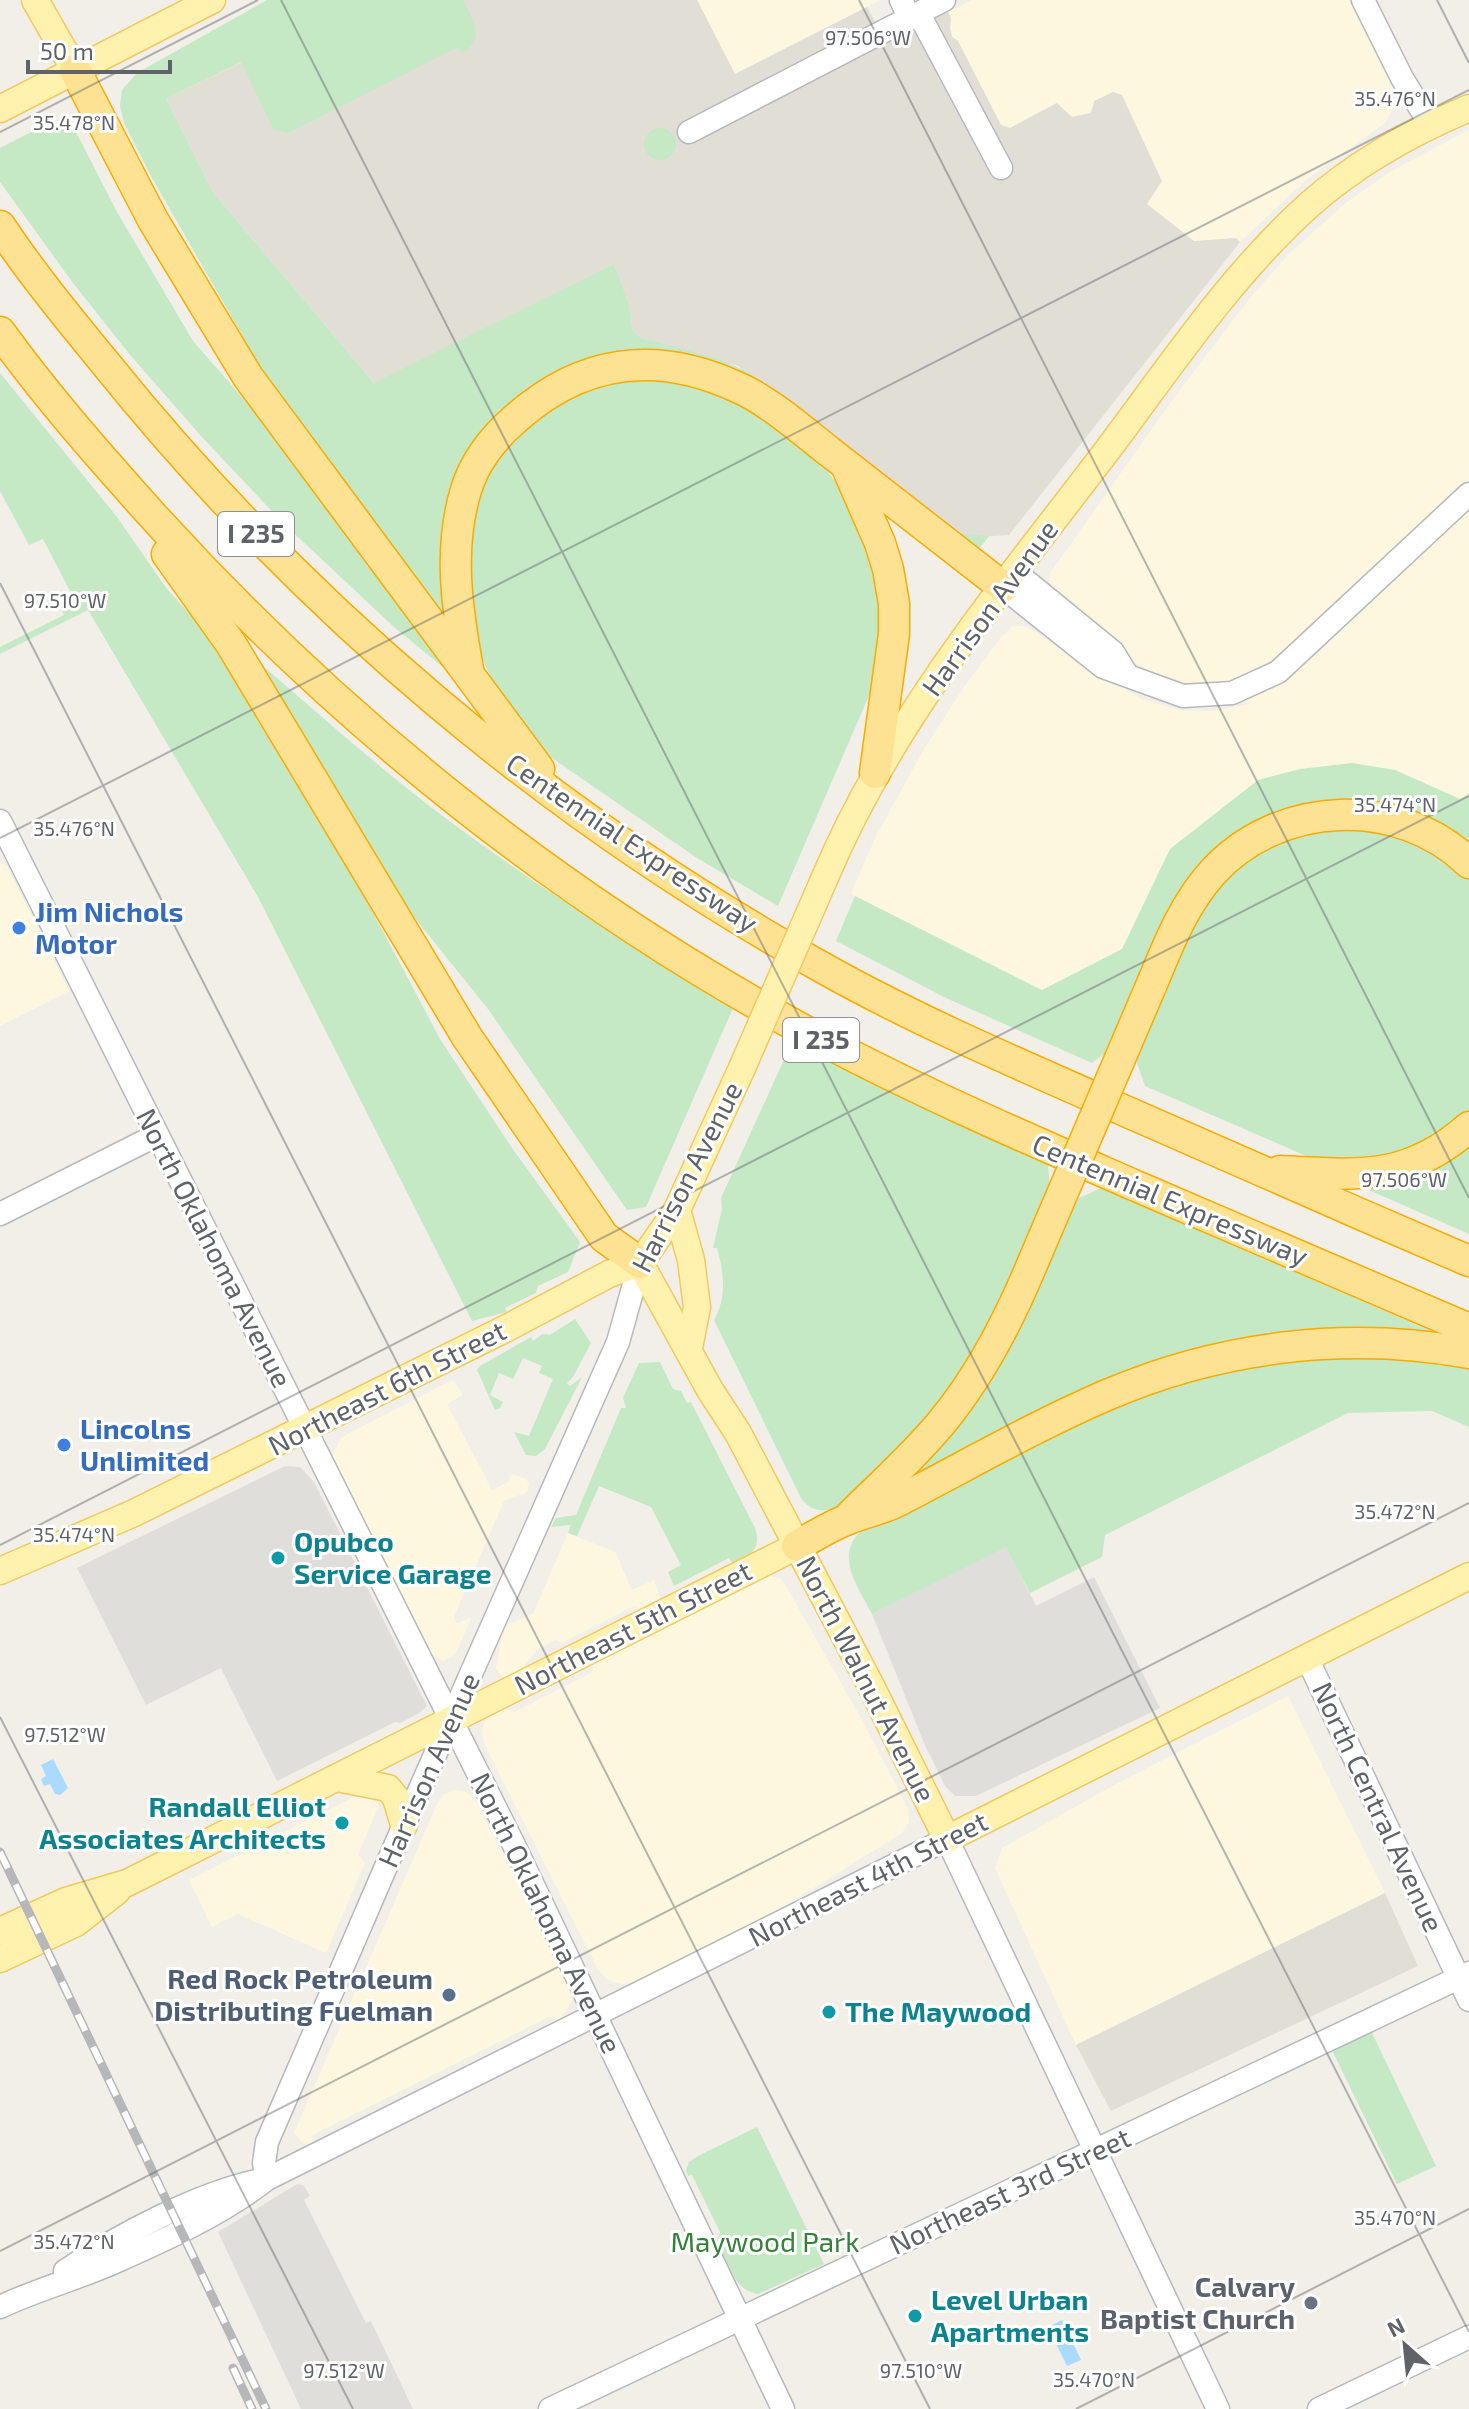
<svg xmlns="http://www.w3.org/2000/svg" width="1469" height="2409" font-family="'Exo 2',sans-serif">
<style>
.commercial{fill:#fef7e0}
.industrial{fill:#e0deda}
.education{fill:#e1ded6}
.green{fill:#c5e8c5}
.water{fill:#aadaff}
.lines{fill:none;stroke-linecap:round;stroke-linejoin:round}
.minor-casing{stroke:#b5b8bc;stroke-width:25}
.major-casing{stroke:#f2c960;stroke-width:29}
.highway-casing{stroke:#f9ab00;stroke-width:33}
.minor{stroke:#fff;stroke-width:22}
.major{stroke:#fff2af;stroke-width:26}
.highway{stroke:#fde293;stroke-width:30}
.rail-casing{stroke:#b6b7b8;stroke-width:9}
.rail{stroke:#fff;stroke-width:6;stroke-dasharray:18;stroke-linecap:butt}
.major-bridge-casing{stroke:#f2c960;stroke-width:29;stroke-linecap:butt}
.highway-bridge-casing{stroke:#f9ab00;stroke-width:33;stroke-linecap:butt}
.major-bridge{stroke:#fff2af;stroke-width:26}
.highway-bridge{stroke:#fde293;stroke-width:30}
.ticks{fill:none;stroke:#5f6368;stroke-width:2;stroke-opacity:0.45}
.shop-dot{fill:#3f7fe0;stroke:#fff;stroke-width:3}
.culture-dot{fill:#0f9aa8;stroke:#fff;stroke-width:3}
.service-dot{fill:#5c6f8a;stroke:#fff;stroke-width:3}
.worship-dot{fill:#6b7280;stroke:#fff;stroke-width:3}
.labels{text-anchor:middle;stroke-width:6;stroke-linejoin:round;paint-order:stroke}
.shield{fill:#fff;stroke:#8f9295;stroke-width:2}
.shield-label{font-size:26px;font-weight:bold;fill:#5f6368}
.street-label{font-size:28px;fill:#5f6368;stroke:#fff}
.shop-label{font-size:28px;font-weight:bold;fill:#366cbe;stroke:#fff;text-anchor:start}
.culture-label{font-size:28px;font-weight:bold;fill:#0d838f;stroke:#fff;text-anchor:start}
.service-label{font-size:28px;font-weight:bold;fill:#4e5e75;stroke:#fff;text-anchor:end}
.park-label{font-size:28px;fill:#348238;stroke:#fff}
.worship-label{font-size:28px;font-weight:bold;fill:#5b616d;stroke:#fff;text-anchor:end}
.ticks-label{font-size:20px;text-anchor:middle;fill:#5f6368;stroke:#fff;stroke-width:6;stroke-linejoin:round;paint-order:stroke}
</style>
<rect width="100%" height="100%" fill="#f1efe8"/>
<g class="commercial">
<polygon points="697,0 880,0 735,74"/>
<polygon points="972,0 1349,0 1392,86 1394,106 1385,123 1307,179 1240,242 1235,238 1195,242 1146,204 1095,101 1091,112 1072,117 1056,103 1010,128 1001,125 958,41 952,37 950,28 951,18 948,12"/>
<polygon points="1469,130 1469,794 1460,799 1395,770 1170,849 1122,949 1042,991 851,894 876,836 924,749 964,687 1001,637 1013,626 1024,626 1034,631 1141,699 1179,710 1194,711 1214,711 1249,704 1236,679 1216,683 1183,682 1149,671 1130,659 1053,593 1049,579 1051,572 1173,399 1250,298 1289,254 1348,201 1395,169"/>
<polygon points="0,862 7,866 69,991 0,1026"/>
<polygon points="454,1381 463,1395 447,1404 492,1490 507,1483 512,1474 526,1479 529,1484 527,1492 504,1501 454,1617 457,1624 470,1617 471,1619 455,1655 443,1661 429,1653 334,1462 333,1455 340,1439 344,1436 448,1382"/>
<polygon points="568,1533 615,1552 632,1590 654,1580 660,1599 640,1610 635,1606 562,1643 555,1640 537,1650 521,1670 508,1677 501,1676 496,1668 502,1636 506,1625 533,1614"/>
<polygon points="770,1576 781,1579 785,1584 863,1722 908,1809 909,1822 902,1833 796,1899 750,1925 635,1982 623,1984 609,1981 598,1969 485,1746 482,1732 484,1724 487,1718 501,1708 515,1712 592,1672 596,1660"/>
<polygon points="1288,1696 1385,1893 1076,2045 995,1868 1002,1848 1116,1784"/>
<polygon points="368,1790 375,1792 379,1804 358,1855 365,1863 326,1953 238,1914 212,1927 189,1880"/>
<polygon points="455,1790 467,1792 475,1800 570,1987 572,2001 561,2019 557,2020 549,2017 312,2135 313,2143 304,2144 294,2133 438,1802 444,1794"/>
</g>
<g class="industrial">
<polygon points="285,1466 300,1467 314,1482 427,1706 418,1714 400,1723 395,1722 277,1781 221,1668 146,1705 77,1568"/>
<polygon points="1006,1546 1036,1606 1094,1577 1160,1708 976,1796 955,1796 945,1786 924,1743 872,1614"/>
<polygon points="297,2184 303,2185 306,2189 310,2196 304,2200 366,2323 371,2321 413,2409 301,2409 218,2232"/>
</g>
<g class="education">
<polygon points="368,0 697,0 735,74 867,7 880,31 892,28 901,36 948,12 951,18 950,28 952,37 958,41 1001,125 1010,128 1057,103 1072,117 1091,113 1094,101 1113,92 1122,95 1162,181 1147,204 1194,241 1236,238 1240,242 1009,535 979,537 962,534 844,443 738,366 641,338 633,332 628,301 614,264 375,384 212,191 166,99"/>
<polygon points="1385,1893 1418,1966 1111,2111 1076,2045"/>
</g>
<g class="green">
<path d="M267 0H463C472 19 487 40 462 53L458 47 288 133 274 130 241 62 166 99 212 191 374 383 614 264 628 301 633 332 641 338 719 359 750 373 962 534 989 536 976 553 663 355 487 432 450 619 442 621 288 415 152 178 124 123 120 106 122 90 137 73Z"/>
<polygon points="45,125 76,132 117,212 193,341 298,461 448,664 444,668 394,627 283,523 201,436 131,356 73,283 0,182 0,148"/>
<circle cx="660" cy="144" r="16"/>
<polygon points="0,373 117,517 167,589 220,647 313,799 440,1039 512,1148 580,1242 568,1272 538,1286 536,1293 505,1308 507,1312 472,1321 258,897 88,610 0,654 0,647 64,615 57,601 71,593 43,539 29,545 0,491"/>
<polygon points="670,378 749,407 828,472 852,504 884,598 877,677 778,906 697,858 552,758 542,753 496,689 481,656 471,619 466,543 486,473 526,422 600,383"/>
<path d="M255 659C319 714 383 772 452 823 543 890 637 950 733 1008L646 1207 627 1210 488 1009 390 887Z"/>
<polygon points="1352,763 1395,770 1460,799 1469,794 1469,851 1446,834 1254,826 1112,1048 1092,1063 946,998 836,941 855,896 1042,990 1122,949 1170,849 1258,780 1300,769"/>
<polygon points="1333,824 1409,837 1469,878 1469,1115 1424,1148 1334,1168 1145,1086 1136,1060 1201,900 1256,848"/>
<path d="M792 1042 1048 1165 1050 1191 1007 1299 939 1412 841 1505C825 1513 812 1513 801 1498L714 1320C727 1298 724 1272 717 1248H713L722 1209 721 1198Z"/>
<polygon points="1469,1141 1469,1234 1362,1187"/>
<polygon points="1101,1188 1449,1339 1270,1340 903,1487 1075,1200"/>
<polygon points="575,1319 591,1343 573,1377 567,1383 570,1386 582,1377 545,1449 536,1456 526,1455 514,1432 529,1436 553,1379 539,1373 542,1366 523,1358 513,1379 499,1373 490,1395 503,1402 500,1408 495,1410 477,1370 480,1366 531,1337 533,1341 543,1334 550,1335"/>
<path d="M1336 1351 1469 1361V1427L1432 1411 1348 1413 1105 1535 1102 1557 1030 1593 1006 1547 872 1614C852 1577 830 1548 876 1519L1175 1379Z"/>
<path d="M660 1362 673 1389 681 1391 687 1403 691 1402 755 1528C762 1549 750 1555 733 1564L729 1558 674 1586 668 1572 681 1565 651 1507 599 1486 577 1536 568 1533 571 1525 551 1527 556 1518 576 1515 621 1408H626L623 1398 639 1363Z"/>
<polygon points="1371,2031 1436,2166 1397,2184 1332,2050"/>
<path d="M757 2127 824 2264 758 2294C734 2291 727 2261 717 2242L720 2232 692 2175 688 2176 686 2171 689 2162 698 2156Z"/>
</g>
<g class="water">
<polygon points="53,1759 68,1788 60,1795 55,1794 50,1784 44,1786 41,1779 46,1776 41,1765"/>
<polygon points="1062,2320 1081,2360 1067,2366 1048,2327"/>
</g>
<g class="lines">
<defs>
<g id="minor">
<polyline points="901,0 910,19"/>
<polyline points="1363,0 1402,78 1430,124"/>
<polyline points="919,14 1001,168"/>
<polyline points="689,132 944,0"/>
<polyline points="1015,572 1113,652 1126,673"/>
<polyline points="1003,587 1103,667 1183,696 1232,693 1278,672 1469,494"/>
<polyline points="0,821 513,1843 783,2409"/>
<polyline points="0,1214 157,1135"/>
<polyline points="1307,1658 1469,2000"/>
<polyline points="267,2179 264,2163 267,2142 404,1825 618,1342 640,1263"/>
<path d="M65 2271C119 2235 198 2193 261 2180"/>
<path d="M0 2307C38 2289 77 2279 115 2262 167 2239 222 2214 267 2179L947 1839 1218 2409"/>
<polyline points="550,2409 1469,1973"/>
<polyline points="1319,2409 1469,2337"/>
</g>
<g id="major">
<polyline points="35,0 75,70"/>
<polyline points="0,109 212,0"/>
<path d="M826 875C892 719 1004 586 1106 452 1170 367 1230 276 1309 205 1356 163 1412 132 1469 108"/>
<polyline points="677,1210 691,1260 697,1307 689,1348"/>
<polyline points="640,1263 710,1390 738,1433 871,1686 947,1839 1469,1576"/>
<polyline points="640,1263 677,1210 742,1068"/>
<polyline points="0,1571 134,1513 507,1328 609,1274 640,1263"/>
<polyline points="337,1778 388,1788 396,1798 404,1825"/>
<polyline points="0,1931 66,1901 127,1883 797,1546"/>
<polyline points="0,1959 76,1923 117,1891"/>
</g>
<g id="highway">
<polyline points="75,70 153,220 248,377 539,769"/>
<path d="M0 226C32 274 69 319 106 364 304 610 549 816 825 969 916 1020 1012 1061 1107 1103 1227 1156 1348 1209 1469 1261"/>
<path d="M0 332C44 393 94 450 144 506 337 721 568 906 824 1041 926 1095 1031 1140 1136 1186 1247 1234 1358 1282 1469 1329"/>
<polyline points="848,470 880,543 888,569 894,604 894,634 875,773"/>
<polyline points="167,554 231,644 467,1037 604,1237 640,1263"/>
<path d="M468 669C457 609 448 549 466 490 474 463 493 438 514 420 580 360 655 349 737 387 768 400 804 432 831 453 889 498 946 543 1003 587"/>
<path d="M1154 979C1170 940 1185 903 1213 872 1279 800 1399 795 1469 863"/>
<path d="M1280 1171C1357 1175 1407 1182 1469 1127"/>
<path d="M851 1515C882 1484 915 1455 942 1422 980 1376 1008 1322 1031 1267"/>
<path d="M797 1546C814 1536 832 1525 851 1518 866 1512 882 1509 896 1502 966 1466 1035 1426 1107 1395 1221 1346 1347 1331 1469 1353"/>
</g>
</defs>
<use href="#minor" class="minor-casing"/>
<use href="#major" class="major-casing"/>
<use href="#highway" class="highway-casing"/>
<use href="#minor" class="minor"/>
<use href="#major" class="major"/>
<use href="#highway" class="highway"/>
<defs>
<g id="rail">
<polyline points="0,1852 266,2409"/>
<polyline points="233,2368 252,2409"/>
</g>
</defs>
<use href="#rail" class="rail-casing"/>
<use href="#rail" class="rail"/>
<defs>
<polyline id="major-bridge" points="742,1068 826,875"/>
<polyline id="highway-bridge" points="1031,1267 1154,979"/>
</defs>
<use href="#major-bridge" class="major-bridge-casing"/>
<use href="#highway-bridge" class="highway-bridge-casing"/>
<use href="#major-bridge" class="major-bridge"/>
<use href="#highway-bridge" class="highway-bridge"/>
</g>
<path class="ticks" d="M281 0 1469 2332M859 0 1469 1198M1437 0 1469 63M0 132 258 0M0 583 930 2409M0 838 1469 90M0 1545 1469 796M0 1717 353 2409M0 2251 1469 1503M1076 2409 1469 2209"/>
<g class="shop-dot">
<circle cx="19" cy="928" r="8"/>
<circle cx="64" cy="1445" r="8"/>
</g>
<g class="culture-dot">
<circle cx="278" cy="1558" r="8"/>
<circle cx="342" cy="1823" r="8"/>
<circle cx="829" cy="2012" r="8"/>
<circle cx="915" cy="2316" r="8"/>
</g>
<circle class="service-dot" cx="449" cy="1995" r="8"/>
<circle class="worship-dot" cx="1311" cy="2303" r="8"/>
<g class="labels">
<g class="shield">
<rect x="218" y="512" width="76" height="44" rx="6"/>
<rect x="783" y="1018" width="76" height="44" rx="6"/>
</g>
<g class="shield-label">
<text x="256" y="543">I 235</text>
<text x="821" y="1049">I 235</text>
</g>
<g class="street-label">
<text transform="translate(990 608) rotate(-54)" y="10">Harrison Avenue</text>
<text transform="translate(632 843) rotate(34)" y="10">Centennial Expressway</text>
<text transform="translate(687 1177) rotate(-63)" y="10">Harrison Avenue</text>
<text transform="translate(1170 1200) rotate(23)" y="10">Centennial Expressway</text>
<text transform="translate(214 1248) rotate(63)" y="10">North Oklahoma Avenue</text>
<text transform="translate(387 1388) rotate(-27)" y="10">Northeast 6th Street</text>
<text transform="translate(633 1628) rotate(-27)" y="10">Northeast 5th Street</text>
<text transform="translate(866 1679) rotate(63)" y="10">North Walnut Avenue</text>
<text transform="translate(429 1770) rotate(-66)" y="10">Harrison Avenue</text>
<text transform="translate(1378 1807) rotate(65)" y="10">North Central Avenue</text>
<text transform="translate(868 1879) rotate(-27)" y="10">Northeast 4th Street</text>
<text transform="translate(546 1913) rotate(64)" y="10">North Oklahoma Avenue</text>
<text transform="translate(1010 2191) rotate(-25)" y="10">Northeast 3rd Street</text>
</g>
<g class="shop-label">
<text x="35" y="922">Jim Nichols<tspan x="35" dy="32">Motor</tspan></text>
<text x="80" y="1439">Lincolns<tspan x="80" dy="32">Unlimited</tspan></text>
</g>
<g class="culture-label">
<text x="294" y="1552">Opubco<tspan x="294" dy="32">Service Garage</tspan></text>
<text x="326" y="1817" text-anchor="end">Randall Elliot<tspan x="326" dy="32">Associates Architects</tspan></text>
<text x="845" y="2022">The Maywood</text>
<text x="931" y="2310">Level Urban<tspan x="931" dy="32">Apartments</tspan></text>
</g>
<g class="service-label">
<text x="433" y="1989">Red Rock Petroleum<tspan x="433" dy="32">Distributing Fuelman</tspan></text>
</g>
<g class="park-label">
<text x="765" y="2252">Maywood Park</text>
</g>
<g class="worship-label">
<text x="1295" y="2297">Calvary<tspan x="1295" dy="32">Baptist Church</tspan></text>
</g>
</g>
<g class="ticks-label">
<text x="868" y="45">97.506°W</text>
<text x="1395" y="106">35.476°N</text>
<text x="74" y="130">35.478°N</text>
<text x="65" y="608">97.510°W</text>
<text x="1395" y="812">35.474°N</text>
<text x="74" y="836">35.476°N</text>
<text x="1404" y="1187">97.506°W</text>
<text x="1395" y="1519">35.472°N</text>
<text x="74" y="1542">35.474°N</text>
<text x="65" y="1742">97.512°W</text>
<text x="1395" y="2225">35.470°N</text>
<text x="74" y="2249">35.472°N</text>
<text x="344" y="2378">97.512°W</text>
<text x="921" y="2378">97.510°W</text>
<text x="1094" y="2387">35.470°N</text>
</g>
<g transform="translate(1405 2345) rotate(333)" stroke="#ffffff" stroke-width="6" paint-order="stroke">
<path d="M0-6L14 30L0 20L-14 30Z" fill="#5f6368"/>
<text y="-12" font-size="22" font-weight="bold" text-anchor="middle" fill="#5f6368">N</text>
</g>
<path d="M28 60v12h142v-12" fill="none" stroke="#5f6368" stroke-width="4"/>
<text x="40" y="60" font-size="24" fill="#5f6368" stroke="#ffffff" stroke-width="6" paint-order="stroke">50 m</text>
</svg>
